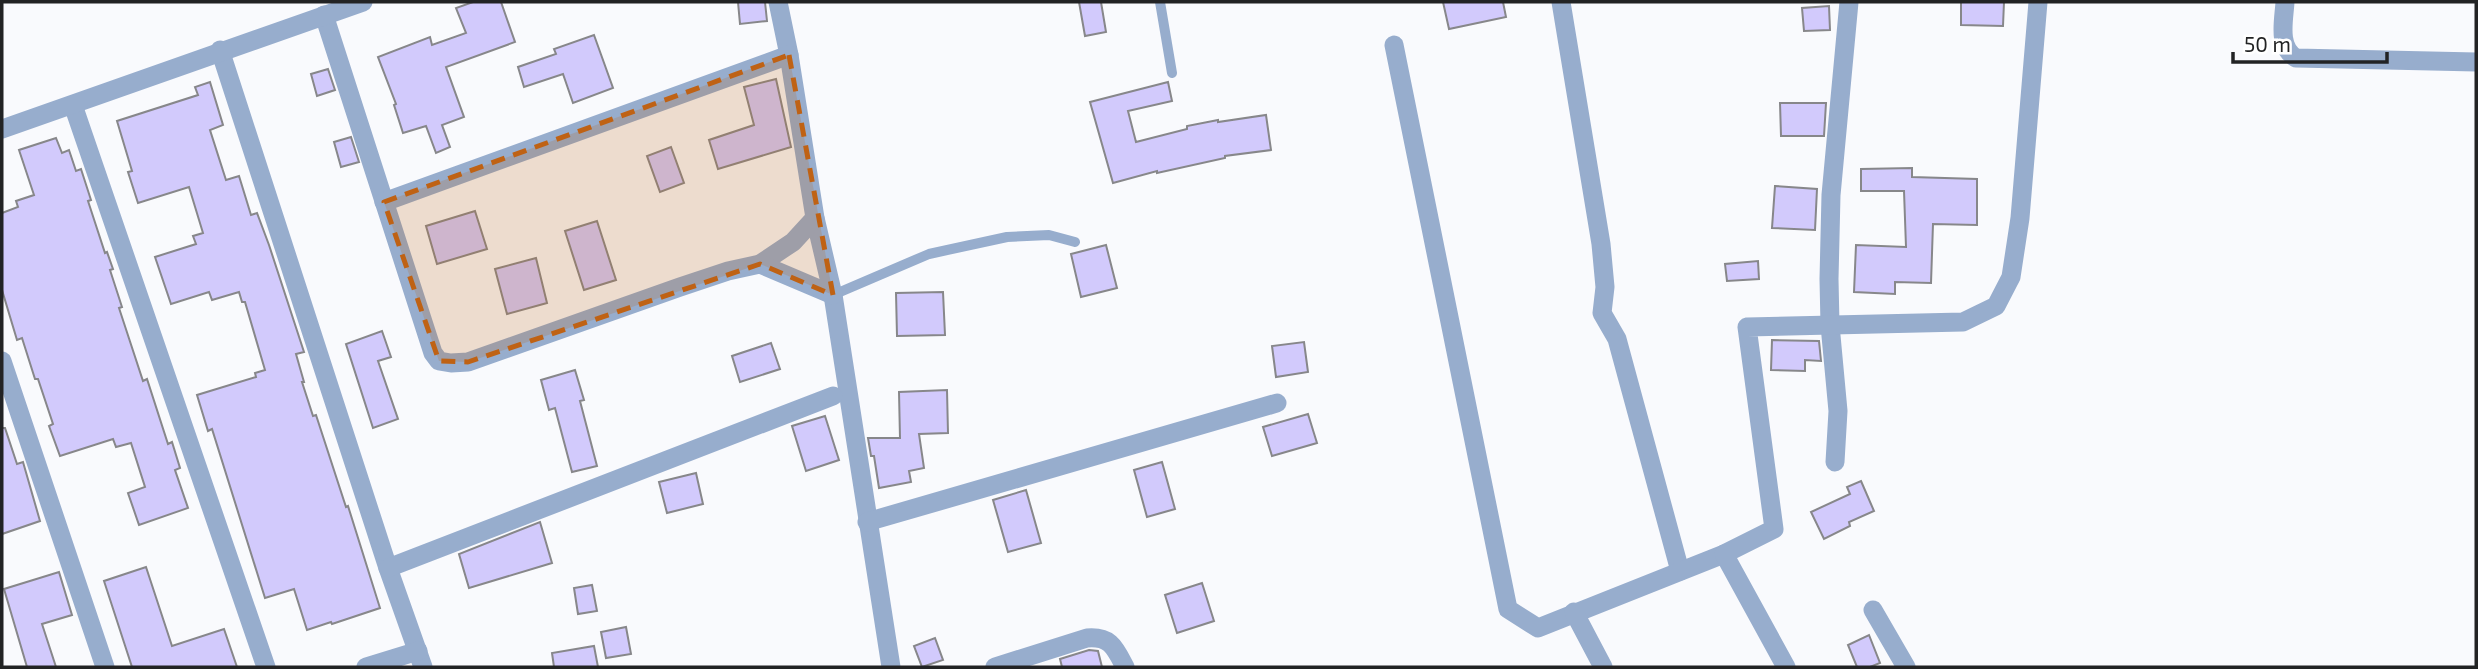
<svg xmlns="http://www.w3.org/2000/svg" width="2478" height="669" font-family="'Exo 2',sans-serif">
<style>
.building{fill:#d2cafc;stroke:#87878a;stroke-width:2}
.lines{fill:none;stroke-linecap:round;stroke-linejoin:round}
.service{stroke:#97adcd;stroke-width:10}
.minor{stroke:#97adcd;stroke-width:19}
.marked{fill:#bf6214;fill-opacity:0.2;stroke:#bf6214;stroke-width:5;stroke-dasharray:14 9;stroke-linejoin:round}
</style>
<rect width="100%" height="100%" fill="#f9fafd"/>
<g class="building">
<polygon points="473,2 501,2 515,42 446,67 464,117 442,125 450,147 436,153 426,126 403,133 394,105 396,104 378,57 430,37 432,45 466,33 456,8"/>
<polygon points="738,2 765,2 767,21 740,24"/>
<polygon points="1079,2 1101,2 1106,32 1085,36"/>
<polygon points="1443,2 1503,2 1506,17 1449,29"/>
<polygon points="1961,2 2004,2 2003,26 1961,25"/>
<polygon points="1829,6 1830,30 1804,31 1802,8"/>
<polygon points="594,35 613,88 573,103 563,74 524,87 518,67 556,54 554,49"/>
<polygon points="328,69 335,90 317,96 311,74"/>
<polygon points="776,79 791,147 718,169 709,140 754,125 744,87"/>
<polygon points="210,82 223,125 210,130 226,180 239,176 251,215 257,213 269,245 304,352 296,354 304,382 302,382 313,416 316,415 346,507 348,506 380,608 332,624 331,622 307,630 294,589 265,598 212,429 208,431 197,395 256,377 255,373 265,370 245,302 242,302 239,292 212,300 209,292 171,304 155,257 196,244 193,236 203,233 189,187 138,203 128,172 132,171 117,121 198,95 195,87"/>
<polygon points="1168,82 1172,101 1128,111 1136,142 1187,129 1187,126 1218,120 1218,122 1266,115 1271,150 1225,156 1225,158 1157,173 1157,171 1113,183 1090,102"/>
<polygon points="1780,103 1826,103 1824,136 1781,136"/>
<polygon points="351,137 359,162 341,167 334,142"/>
<polygon points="56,138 62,153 69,150 76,171 81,169 91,200 88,201 105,253 107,252 113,269 110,270 122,307 119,308 143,381 147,379 168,444 172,442 180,468 175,470 188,508 139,525 128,493 145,487 131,443 116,447 113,439 60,456 49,426 53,424 38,379 35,379 22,338 17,340 2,290 2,213 18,207 16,201 34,195 19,150"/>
<polygon points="671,147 684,183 660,192 647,156"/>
<polygon points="1912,168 1912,177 1977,179 1977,225 1933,224 1931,283 1895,282 1895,294 1854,292 1856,245 1906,247 1904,191 1861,191 1861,169"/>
<polygon points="1775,186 1817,189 1815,230 1772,228"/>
<polygon points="475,211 487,249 437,264 426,226"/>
<polygon points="597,221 616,280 584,290 565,231"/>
<polygon points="1106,245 1117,288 1081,297 1071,254"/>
<polygon points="536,258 547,303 507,314 495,269"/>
<polygon points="1758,261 1759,279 1727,281 1725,264"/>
<polygon points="943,292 945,335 897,336 896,293"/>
<polygon points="382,331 391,357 378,361 398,419 373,428 346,344"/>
<polygon points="1772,340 1819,341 1821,361 1805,360 1805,371 1771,370"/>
<polygon points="1304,342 1308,372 1276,377 1272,346"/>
<polygon points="771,343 780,369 740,382 732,356"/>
<polygon points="575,370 584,400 580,401 597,466 572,472 555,408 549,410 541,380"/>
<polygon points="947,390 948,433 919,434 924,468 909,471 911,482 879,488 874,456 871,456 868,438 900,438 899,392"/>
<polygon points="1308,414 1317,443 1272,456 1263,427"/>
<polygon points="825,416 839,460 806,471 792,426"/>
<polygon points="2,428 5,428 17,464 23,462 40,521 2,534"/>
<polygon points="1162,462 1175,509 1147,517 1134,470"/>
<polygon points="696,473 703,504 667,513 659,482"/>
<polygon points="1861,481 1874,511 1849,522 1850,526 1824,539 1811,512 1850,494 1847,487"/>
<polygon points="1026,490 1041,543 1008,552 993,500"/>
<polygon points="540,522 552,563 469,588 459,554"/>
<polygon points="146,567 172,646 224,629 237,667 132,667 104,581"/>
<polygon points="59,572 72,615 42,624 56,667 27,667 4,589"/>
<polygon points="1202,583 1214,621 1177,633 1165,595"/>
<polygon points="592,585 597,611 578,614 574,588"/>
<polygon points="626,627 631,654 606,658 601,632"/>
<polygon points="1869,635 1880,663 1870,667 1857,667 1848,645"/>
<polygon points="935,638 943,660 922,667 914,646"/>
<polygon points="594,646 598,667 554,667 552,653"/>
<polygon points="1089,650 1098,651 1102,667 1062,667 1060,659"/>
</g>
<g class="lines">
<g class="service">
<polyline points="1160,2 1172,73"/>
<polyline points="833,295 929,254 1007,237 1049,235 1075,242"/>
</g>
<g class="minor">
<polyline points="778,2 789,55 815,218 833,295 891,667"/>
<polyline points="1561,2 1601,244 1605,287 1602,313 1617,339 1680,571"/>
<path d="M2285 2C2284 20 2277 47 2296 58L2476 62"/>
<polyline points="324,15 433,353 439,361 451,363 468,362 680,287 728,271 760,264 793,242 815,218"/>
<polyline points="1394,45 1508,609 1538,628 1724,554"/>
<polyline points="220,50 388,568 423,667"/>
<polyline points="73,105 266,667"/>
<polyline points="2,129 363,2"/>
<polyline points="384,202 789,55"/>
<polyline points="760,264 833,295"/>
<polyline points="2,361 105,667"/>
<polyline points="1835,462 1838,411 1830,325 1829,279 1831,195 1849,2"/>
<polyline points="867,522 1277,403"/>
<polyline points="388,568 833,396"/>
<polyline points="1873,610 1906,667"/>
<polyline points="1574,612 1603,667"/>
<polyline points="366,667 418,651"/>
<path d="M995 667 1087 638C1111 636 1115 648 1125 667"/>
<polyline points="1786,667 1724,554 1774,529 1747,327 1963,322 1996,306 2011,277 2020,218 2038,2"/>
</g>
</g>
<path class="marked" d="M789 55 833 295 760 264 468 362 439 361 384 202Z"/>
<rect width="2478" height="669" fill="none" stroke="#222324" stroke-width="7"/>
<path d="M2233 52v10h154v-10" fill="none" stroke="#222324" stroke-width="3.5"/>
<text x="2244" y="52" font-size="21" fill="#222324" stroke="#ffffff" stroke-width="5" paint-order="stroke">50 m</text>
</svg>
